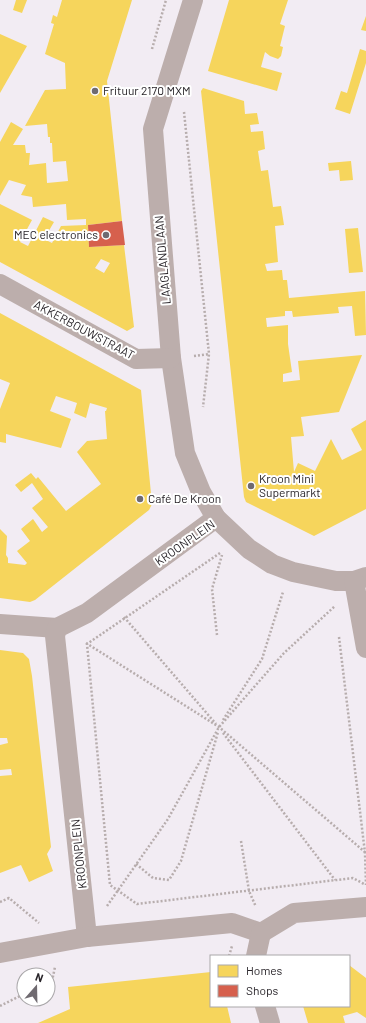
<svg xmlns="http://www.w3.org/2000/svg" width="366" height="1023" font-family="Barlow,sans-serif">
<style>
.homes{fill:#f6d55c;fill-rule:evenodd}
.shops{fill:#d6604d}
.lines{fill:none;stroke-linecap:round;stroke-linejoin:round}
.path{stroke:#b7adad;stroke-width:2.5;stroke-dasharray:2 2;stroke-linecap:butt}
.street{stroke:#bcaeac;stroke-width:20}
.poi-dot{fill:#6f6a70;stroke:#fff;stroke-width:1.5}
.labels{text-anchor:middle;stroke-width:4;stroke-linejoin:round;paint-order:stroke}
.poi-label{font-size:12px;fill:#282429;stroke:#fff;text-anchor:start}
.street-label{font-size:12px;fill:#282429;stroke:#fff}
</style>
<rect width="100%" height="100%" fill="#f2ecf3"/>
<g class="homes">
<polygon points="16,0 27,0 22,13 13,10"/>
<path d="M62 0H132L107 81 122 221 88 225 89 247 124 245 134 327 127 331 0 262V204L32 220 20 242 28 246 43 217 54 222 44 239 52 243 61 226 86 225V219L67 220 66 204 33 207 32 197 21 195 26 185 9 180 0 196V142L11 122 23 129 13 145H25L26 153H30L29 165 46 163 47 183 68 181 66 161 53 162 52 143H50V137H48L47 124 25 126 45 90 66 89 65 63 45 54 54 24 51 23 53 15 57 17ZM101 259 110 263 104 273 95 268Z"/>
<polygon points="229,0 288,0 280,24 285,26 280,46 283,47 281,56 278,59 270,56 265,52 261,67 282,73 277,91 208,71"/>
<polygon points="366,16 366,31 361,30"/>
<polygon points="0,34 27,46 0,93"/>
<polygon points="360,49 366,51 366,63 350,114 335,109 341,91 347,93"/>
<polygon points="203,88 244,101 245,114 257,113 259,124 250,125 251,132 263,131 265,149 258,151 261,171 268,170 273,207 281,206 284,225 275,226 278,262 265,264 267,271 282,270 283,280 287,280 289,298 365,291 366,335 355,336 352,306 338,307 339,313 293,317 292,311 285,311 285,316 266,318 267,327 288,325 288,344 292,372 283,374 283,382 300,380 298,361 362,355 339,412 301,417 304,436 291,437 294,472 298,463 315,471 331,439 342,460 362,450 351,429 366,420 366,509 314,536 246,502 244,497 206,137 201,91"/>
<polygon points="351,161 353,180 340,181 339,170 329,171 328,163"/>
<polygon points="358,228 363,272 349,273 345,229"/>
<polygon points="0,313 141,390 152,504 149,510 35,600 30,602 0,598 0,529 7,536 6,555 8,558 8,563 25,565 27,563 17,551 30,541 21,529 33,519 42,532 48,527 32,508 43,499 32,483 21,492 15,485 31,473 36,479 38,477 66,511 101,484 77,452 87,441 107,439 105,411 106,411 107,408 90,403 86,418 74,413 77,403 56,396 50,411 71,419 61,448 6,434 6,443 0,442 0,409 10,383 0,379"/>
<polygon points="0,650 23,653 29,659 32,676 51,847 47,854 53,871 29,882 21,865 0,873 0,776 12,775 11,769 0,770 0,745 8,743 7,738 0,738"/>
<polygon points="349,965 366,978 366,1018 357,1012 343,1016 345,1023 308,1023 303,1006 349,1006"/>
<polygon points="211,972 211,1006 227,1006 231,1023 38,1023 70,1009 68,987"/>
</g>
<polygon class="shops" points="122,221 125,245 89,247 88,225"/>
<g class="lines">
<g class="path">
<polyline points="152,49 166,0"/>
<polyline points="184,112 209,354 203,407"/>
<polyline points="194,356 209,354"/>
<polyline points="220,553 87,644 110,885 137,904 353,878 364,884"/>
<polyline points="124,617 216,724"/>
<polyline points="217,635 212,589 222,555"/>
<polyline points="339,637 365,853 366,885"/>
<polyline points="86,643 219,727 366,853"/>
<polyline points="223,720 262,659 283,592"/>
<polyline points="223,733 335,880"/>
<polyline points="241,841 249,891 256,907"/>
<polyline points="136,864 153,878 169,880 181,861 218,732"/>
<polyline points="0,902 9,898 39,923"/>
<polyline points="107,906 168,819 219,727 284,653 335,606"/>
<polyline points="229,956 232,946"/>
<polyline points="48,983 52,981 55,967"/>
<polyline points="0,1006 24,994"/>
</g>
<g class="street">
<polyline points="193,0 153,129 171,358 185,453 201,492 216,518 249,549 272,564 293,572 336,581 354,581 366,577"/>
<polyline points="0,284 136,359 171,358"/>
<polyline points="354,581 366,648"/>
<polyline points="0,624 57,628"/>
<polyline points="87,937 55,636 57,628 87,613 216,518"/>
<polyline points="0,953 87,937 232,923 261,933 294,913 366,907"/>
<polyline points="256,956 261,933"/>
<polyline points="265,1006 270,1023"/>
</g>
</g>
<g class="poi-dot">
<circle cx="95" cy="91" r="4"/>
<circle cx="106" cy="235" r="4"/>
<circle cx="251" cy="486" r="4"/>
<circle cx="140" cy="499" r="4"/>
</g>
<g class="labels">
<g class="poi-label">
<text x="103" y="95">Frituur 2170 MXM</text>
<text x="98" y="239" text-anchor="end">MEC electronics</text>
<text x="259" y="483">Kroon Mini<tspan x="259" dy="14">Supermarkt</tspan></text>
<text x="148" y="503">Café De Kroon</text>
</g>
<g class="street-label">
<text transform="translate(163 260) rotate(-95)" y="4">LAAGLANDLAAN</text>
<text transform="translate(84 330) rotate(28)" y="4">AKKERBOUWSTRAAT</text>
<text transform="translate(185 543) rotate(-35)" y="4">KROONPLEIN</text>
<text transform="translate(79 854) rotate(-96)" y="4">KROONPLEIN</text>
</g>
</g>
<rect x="210" y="955" width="140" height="52" fill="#ffffff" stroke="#a9a7a9"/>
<rect x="218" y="965" width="20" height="12" fill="#f6d55c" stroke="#a9a7a9"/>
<text x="246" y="975" font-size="12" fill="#282429">Homes</text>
<rect x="218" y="985" width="20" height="12" fill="#d6604d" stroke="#a9a7a9"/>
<text x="246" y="995" font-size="12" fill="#282429">Shops</text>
<g transform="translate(36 987) rotate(20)"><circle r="19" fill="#ffffff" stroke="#a9a7a9"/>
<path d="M0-3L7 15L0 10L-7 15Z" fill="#6f6a70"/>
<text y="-6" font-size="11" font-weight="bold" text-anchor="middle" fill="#282429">N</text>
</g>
</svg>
